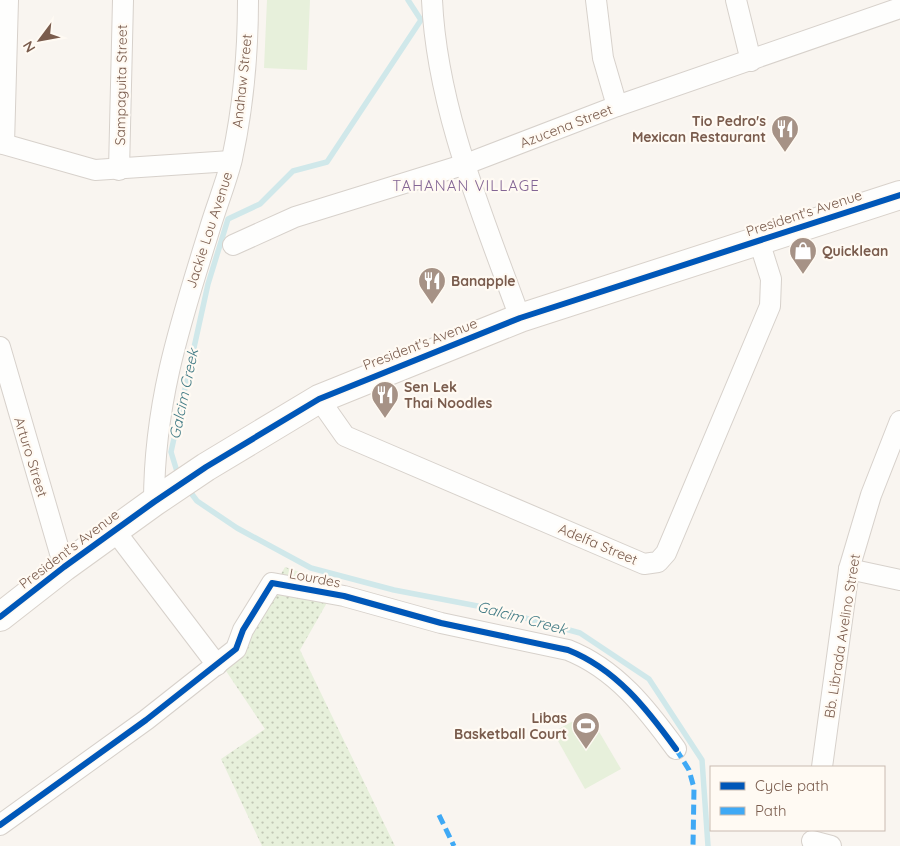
<svg xmlns="http://www.w3.org/2000/svg" width="900" height="846" font-family="Quicksand,sans-serif">
<style>
.grass{fill:url(#grass-dots)}
.green{fill:#e7f0db}
.lines{fill:none;stroke-linecap:round;stroke-linejoin:round}
.stream{stroke:#d0e8ea;stroke-width:5.5}
.street-casing{stroke:#d7d1cb;stroke-width:22}
.secondary-casing{stroke:#d9d2cb;stroke-width:30}
.street{stroke:#fefefd;stroke-width:20}
.secondary{stroke:#fefefd;stroke-width:28}
.quiet{stroke:#3fa9f5;stroke-width:5;stroke-dasharray:10 5;stroke-linecap:butt}
.cycleway-casing{stroke:#fffaf3;stroke-width:9}
.cycleway{stroke:#0057b8;stroke-width:6}
.labels{text-anchor:middle;stroke-width:4.5;stroke-linejoin:round;paint-order:stroke}
.street-label{font-size:14px;fill:#7a5c4d;stroke:#fffaf3}
.poi-label{font-size:14px;font-weight:bold;fill:#7a5c4d;stroke:#fffaf3;text-anchor:start}
.neighbourhood-label{font-size:15px;letter-spacing:1px;fill:#846695;stroke:#fffaf3}
.water-label{font-size:15px;font-style:italic;fill:#437c86;stroke:#fffaf3}
</style>
<defs>
<pattern id="grass-dots" width="8" height="8" patternUnits="userSpaceOnUse" patternTransform="scale(1.25)"><rect width="8" height="8" fill="#e7f0db"/><path d="M2 2h.1M6 6h.1" fill="none" stroke="#c0c6b4" stroke-width="1.8" stroke-linecap="round"/></pattern>
</defs>
<rect width="100%" height="100%" fill="#f9f5f0"/>
<polygon class="grass" points="285,567 337,585 300,650 395,846 262,846 221,759 265,729 226,671"/>
<g class="green">
<polygon points="267,0 310,0 307,70 264,68"/>
<polygon points="588,713 621,769 585,789 553,732"/>
</g>
<g class="lines">
<g class="stream">
<polyline points="179,478 171,452 208,284 228,219 260,204 293,171 327,162 421,20 408,0"/>
<polyline points="188,489 197,501 237,528 311,568 394,590 488,608 580,633 649,679 702,760 708,846"/>
</g>
<defs>
<g id="street">
<path d="M432 0C437 110 483 216 520 318"/>
<polyline points="596,0 603,58 617,106"/>
<polyline points="736,0 751,61"/>
<polyline points="0,143 95,170 231,161"/>
<polyline points="4,144 8,0"/>
<polyline points="119,170 123,0"/>
<polyline points="233,245 295,217 466,164 617,106 900,8"/>
<polyline points="0,347 64,567"/>
<polyline points="319,399 345,436 644,564 658,562 666,553 770,306 771,279 759,241"/>
<path d="M154 502C154 403 180 324 209 231 216 207 226 183 232 159 243 108 248 52 248 0"/>
<polyline points="115,531 217,665"/>
<polyline points="849,569 900,580"/>
<polyline points="822,767 849,569 871,495 900,421"/>
<path d="M0 825 146 720 236 649 243 630 272 583 344 596 441 623 568 650C616 669 647 709 676 749"/>
<polyline points="812,841 831,846"/>
</g>
<polyline id="secondary" points="0,617 64,567 154,502 206,467 319,399 520,318 900,195"/>
</defs>
<use href="#street" class="street-casing"/>
<use href="#secondary" class="secondary-casing"/>
<use href="#street" class="street"/>
<use href="#secondary" class="secondary"/>
<g class="quiet">
<polyline points="676,749 689,770 694,788 693,846"/>
<polyline points="439,815 454,846"/>
</g>
<defs>
<g id="cycleway">
<polyline points="0,617 64,567 154,502 206,467 319,399 520,318 900,195"/>
<path d="M0 825 146 720 236 649 243 630 272 583 344 596 441 623 568 650C616 669 647 709 676 749"/>
</g>
</defs>
<use href="#cycleway" class="cycleway-casing"/>
<use href="#cycleway" class="cycleway"/>
</g>
<defs>
<symbol id="restaurant-pin" viewBox="-11 -11 22 30"><path d="M0 17L-7.5 6A9.5 9.5 0 1 1 7.5 6Z" fill="#a69286" stroke="#fffaf3"/><path d="M-5-6h1v4h1v-4h1v4h1v-4h1v5L-1.5 .5V6h-2V.5L-5-1ZM5-6V6H3V1.5H1.5Q1.5-4 5-6Z" fill="#fff"/></symbol>
<symbol id="shop-pin" viewBox="-11 -11 22 30"><path d="M0 17L-7.5 6A9.5 9.5 0 1 1 7.5 6Z" fill="#a69286" stroke="#fffaf3"/><path d="M-5-2.5h2.3a2.7 3.5 0 0 1 5.4 0H5L5.5 6h-11ZM-1.5-2.5h3a1.5 2.3 0 0 0-3 0Z" fill="#fff"/></symbol>
<symbol id="stadium-pin" viewBox="-11 -11 22 30"><path d="M0 17L-7.5 6A9.5 9.5 0 1 1 7.5 6Z" fill="#a69286" stroke="#fffaf3"/><path d="M0-5a6.5 5 0 1 0 0 10a6.5 5 0 1 0 0-10ZM-3.5-1.8h7v3.6h-7Z" fill="#fff"/></symbol>
</defs>
<g fill-rule="evenodd">
<use href="#restaurant-pin" x="769" y="113" width="32" height="43"/>
<use href="#shop-pin" x="787" y="235" width="32" height="43"/>
<use href="#restaurant-pin" x="416" y="265" width="32" height="43"/>
<use href="#restaurant-pin" x="369" y="379" width="32" height="43"/>
<use href="#stadium-pin" x="570" y="710" width="32" height="43"/>
</g>
<g class="labels">
<g class="street-label">
<text transform="translate(242 81) rotate(-84)" y="5">Anahaw Street</text>
<text transform="translate(121 85) rotate(-89)" y="5">Sampaguita Street</text>
<text transform="translate(566 126) rotate(-21)" y="5">Azucena Street</text>
<text transform="translate(804 213) rotate(-18)" y="5">President's Avenue</text>
<text transform="translate(209 230) rotate(-72)" y="5">Jackie Lou Avenue</text>
<text transform="translate(420 344) rotate(-21)" y="5">President's Avenue</text>
<text transform="translate(31 457) rotate(73)" y="5">Arturo Street</text>
<text transform="translate(598 544) rotate(23)" y="5">Adelfa Street</text>
<text transform="translate(69 549) rotate(-37)" y="5">President's Avenue</text>
<text transform="translate(315 578) rotate(11)" y="5">Lourdes</text>
<text transform="translate(842 636) rotate(-81)" y="5">Bb. Librada Avelino Street</text>
</g>
<g class="poi-label">
<text x="766" y="126" text-anchor="end">Tio Pedro's<tspan x="766" dy="16">Mexican Restaurant</tspan></text>
<text x="822" y="256">Quicklean</text>
<text x="451" y="286">Banapple</text>
<text x="404" y="392">Sen Lek<tspan x="404" dy="16">Thai Noodles</tspan></text>
<text x="567" y="723" text-anchor="end">Libas<tspan x="567" dy="16">Basketball Court</tspan></text>
</g>
<g class="neighbourhood-label">
<text x="466" y="191">TAHANAN VILLAGE</text>
</g>
<g class="water-label">
<text transform="translate(184 394) rotate(-78)" y="5">Galcim Creek</text>
<text transform="translate(522 618) rotate(15)" y="5">Galcim Creek</text>
</g>
</g>
<rect x="710" y="766" width="175" height="65" fill="#fffaf3" stroke="#cabbb1"/>
<rect x="720" y="782" width="25" height="8" fill="#0057b8" stroke="#cabbb1"/>
<text x="755" y="791" font-size="15" fill="#7a5c4d">Cycle path</text>
<rect x="720" y="807" width="25" height="8" fill="#3fa9f5" stroke="#cabbb1"/>
<text x="755" y="816" font-size="15" fill="#7a5c4d">Path</text>
<g transform="translate(40 40) rotate(238)" stroke="#fffaf3" stroke-width="4" paint-order="stroke">
<path d="M0-4L9 19L0 12L-9 19Z" fill="#7a5c4d"/>
<text y="-8" font-size="14" font-weight="bold" text-anchor="middle" fill="#7a5c4d">N</text>
</g>
</svg>
